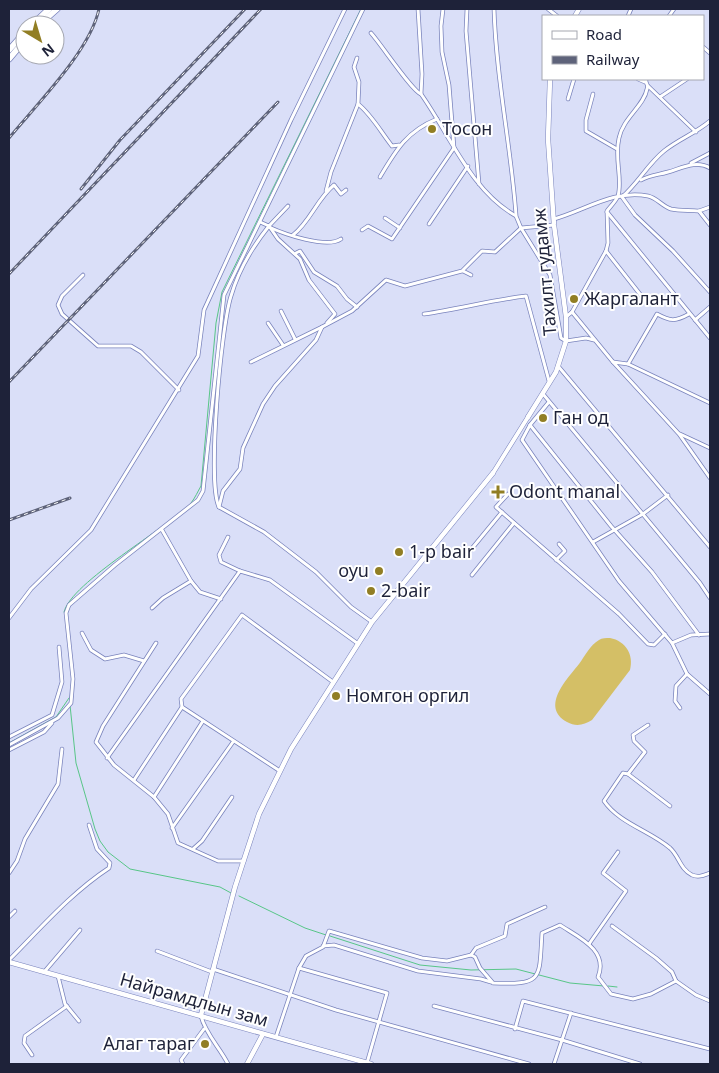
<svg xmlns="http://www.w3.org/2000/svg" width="719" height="1073" font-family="'Noto Sans',sans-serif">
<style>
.green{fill:#d4bf66}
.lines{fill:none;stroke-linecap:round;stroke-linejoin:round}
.stream{stroke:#58c688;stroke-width:1}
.minor-casing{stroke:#7983bc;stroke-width:4.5}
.tertiary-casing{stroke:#7983bc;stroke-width:5}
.secondary-casing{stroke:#7983bc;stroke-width:5.5}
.trunk-casing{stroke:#7983bc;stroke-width:7}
.minor{stroke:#fff;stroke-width:3}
.tertiary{stroke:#fff;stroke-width:4}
.secondary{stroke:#fff;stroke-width:4.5}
.trunk{stroke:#fff;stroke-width:5.5}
.rail-casing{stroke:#5e637a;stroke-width:3}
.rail{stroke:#fff;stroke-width:1;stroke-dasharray:4;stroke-linecap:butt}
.poi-dot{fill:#917e24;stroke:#fff;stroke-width:2}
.labels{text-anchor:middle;stroke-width:4;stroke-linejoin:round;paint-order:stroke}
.poi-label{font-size:18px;fill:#1e2239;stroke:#fff;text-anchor:start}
.street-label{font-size:18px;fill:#1e2239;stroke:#fff}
</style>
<rect width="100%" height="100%" fill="#dadff8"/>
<path class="green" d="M610 638C626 641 634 655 630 670L592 720C584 725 576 727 567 722 540 707 567 679 579 664 585 656 590 645 599 640 602 638 606 638 610 638Z"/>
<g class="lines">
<g class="stream">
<path d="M64 612C71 582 168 528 191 503 195 498 198 491 201 486L216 323 222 292 361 9"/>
<polyline points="70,701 71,688"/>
<polyline points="70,705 76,763 95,829 100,841 108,852 130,869 220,887 231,893"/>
<polyline points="9,743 56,717 69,698"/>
<polyline points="239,896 305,928 326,935"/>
<polyline points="330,936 420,965 471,970 516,969 570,983 604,986"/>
<polyline points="608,986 617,987"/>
</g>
<defs>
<g id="minor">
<polyline points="418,9 422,74 421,94"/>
<polyline points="467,9 466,31 479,184"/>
<path d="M494 9C496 78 511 146 516 215"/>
<polyline points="548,9 557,16"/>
<polyline points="628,16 631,9"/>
<polyline points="669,16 674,9"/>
<path d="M371 33C381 44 412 91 421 94 450 135 471 191 516 216L521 228 550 275 561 338 566 341 586 338 594 340"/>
<polyline points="703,47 710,53"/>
<path d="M357 58 354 67 359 82 358 104C371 114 381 132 392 146L399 145"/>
<polyline points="638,79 645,82"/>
<polyline points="648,86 696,132"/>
<polyline points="593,94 586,120 586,131 617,149"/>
<polyline points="660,97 687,79"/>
<polyline points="568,99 574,79"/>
<path d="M710 121C696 133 679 139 664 151 648 164 638 183 622 197L635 215 673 251 710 292"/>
<polyline points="691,163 710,153"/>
<path d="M380 177C396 150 407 131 437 119"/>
<path d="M641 180C650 175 658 175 668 172 682 168 696 160 710 168"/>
<polyline points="326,191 331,172 358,104"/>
<polyline points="699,211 710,207"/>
<polyline points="607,212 710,338"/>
<polyline points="385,218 400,228"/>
<path d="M554 219C584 211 614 189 648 196 657 198 662 206 671 209 680 211 690 210 699 211L710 225"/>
<polyline points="260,222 269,226 288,206"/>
<polyline points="429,224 468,166"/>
<polyline points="269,226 278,239 300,259 309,280 335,314 327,323"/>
<path d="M269 227C284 234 327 249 341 239"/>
<polyline points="362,230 368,226 392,239 454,148 449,85 442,52 441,26 443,9"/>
<path d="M293 235C310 222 317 199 334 185L341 194 346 190"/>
<polyline points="606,251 643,298"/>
<polyline points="296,253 300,251 314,272 337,286 347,299 357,307"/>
<polyline points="463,271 471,275"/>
<polyline points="83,275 62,296 58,305 62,314 98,346 131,346 141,352 179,390"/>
<polyline points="281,311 295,339"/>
<polyline points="572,312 613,362 679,434 710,478"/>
<path d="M424 314C459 309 492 300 526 296L549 381"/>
<path d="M566 317 572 312 606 251 608 243 607 211C610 207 616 201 618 196 623 179 614 159 619 138 623 118 644 106 647 89 649 84 645 84 646 79"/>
<polyline points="695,320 710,307"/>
<polyline points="268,323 283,345"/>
<polyline points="251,362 322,327"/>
<polyline points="613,362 628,364 710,403"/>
<path d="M628 364 657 314C670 321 675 322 689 314"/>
<polyline points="558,366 710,547"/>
<polyline points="543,394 700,583 710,598"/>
<polyline points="549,402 530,425 522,440 619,581 672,643 687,674 710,694"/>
<polyline points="530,425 611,526 652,572 699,635"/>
<polyline points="680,434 710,448"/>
<polyline points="508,494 496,507 619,614 648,644 654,645 665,634"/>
<path d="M219 507C207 482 221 327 231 296 238 272 253 246 269 226"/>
<polyline points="162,530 191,581"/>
<polyline points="228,537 219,555 221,562 240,571 270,580 357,643"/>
<polyline points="593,542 643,514 668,495"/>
<polyline points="469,552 502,512"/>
<polyline points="556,560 565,551 559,544"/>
<polyline points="472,575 514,523"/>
<polyline points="152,608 163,598 191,581 200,592 221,599"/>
<polyline points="9,618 31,589 91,530 198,356 204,310 291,120 345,9"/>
<polyline points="372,622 351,607 316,572 264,532 219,507 223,491 240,469 243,448 263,404 275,386 316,340 322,327 352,311 386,280 405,286 462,271 482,251 495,252 521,228 554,225"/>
<polyline points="82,633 91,650 105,659 124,655 144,661"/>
<polyline points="156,643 103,726 96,742 114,765 154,797 168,814 178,843 218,861 244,861"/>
<polyline points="672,643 691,635 710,634"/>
<polyline points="182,707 280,771"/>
<polyline points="680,708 675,701 676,686 687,674"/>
<polyline points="9,737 52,715 62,682 59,647"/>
<polyline points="9,745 58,718 71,703 73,679 66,613 69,605 115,565 198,500 203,491 224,295 363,9"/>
<polyline points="9,750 44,732 52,723"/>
<polyline points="107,758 240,571"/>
<polyline points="628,774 645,752 634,741 633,735 648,725"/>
<polyline points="134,780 182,707 181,699 242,615 333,682"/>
<polyline points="154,797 203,721"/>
<path d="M670 806 628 774 623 773 604 801C619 823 650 831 670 848 679 856 680 869 692 875 699 878 704 875 710 873"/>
<polyline points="172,828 233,742"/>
<polyline points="193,849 202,841 232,797"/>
<polyline points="9,873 17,861 25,839 58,784 62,749"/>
<polyline points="9,917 15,911"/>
<polyline points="612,926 656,958 672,972 676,981 696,995 710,1001"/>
<polyline points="589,944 626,891 603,873 618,852"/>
<polyline points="323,946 334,945 418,971 481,979 491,982"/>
<polyline points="157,951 212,972"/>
<polyline points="471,955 476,948 505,936 507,924 545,907"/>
<path d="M9 960C41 928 71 893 109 868L110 863 97 849 89 825"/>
<path d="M299 968 306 956 323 947 329 931 422 958 447 961 471 955 475 957 480 968 493 983C544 985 539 979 542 933L560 925C578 937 609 950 598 977L611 994 633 999 651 994 676 981"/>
<polyline points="213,969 336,1010 529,1064"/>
<polyline points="45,971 80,930"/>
<polyline points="58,976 65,1004 79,1021"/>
<polyline points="434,1006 562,1040 640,1064"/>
<path d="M201 1016C205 1033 220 1048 228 1064"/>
<polyline points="515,1029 523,1001 710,1049"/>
<polyline points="276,1037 299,968 387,993 367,1063"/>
<polyline points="32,1055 24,1043 25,1036 67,1006"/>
<polyline points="183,1064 181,1060 204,1029"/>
<polyline points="554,1064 571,1013"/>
</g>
<polyline id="tertiary" points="493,473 528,417"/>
<g id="secondary">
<polyline points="575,16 579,9"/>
<polyline points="528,417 556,372 566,341 566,317 554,225 548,139 550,79"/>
<polyline points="9,962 371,1064"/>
<polyline points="201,1015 235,887 259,814 291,749 372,622 493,473"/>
<polyline points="247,1064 263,1034"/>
</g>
<g id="trunk">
<polyline points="32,25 49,9"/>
<polyline points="39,25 57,9"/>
<polyline points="9,50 25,32"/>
<polyline points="9,59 25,40"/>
</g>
</defs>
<use href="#minor" class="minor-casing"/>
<use href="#tertiary" class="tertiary-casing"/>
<use href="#secondary" class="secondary-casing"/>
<use href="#trunk" class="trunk-casing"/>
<use href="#minor" class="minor"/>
<use href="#tertiary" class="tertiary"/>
<use href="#secondary" class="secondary"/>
<use href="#trunk" class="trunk"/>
<defs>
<g id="rail">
<path d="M9 138C37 104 90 51 99 9"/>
<polyline points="81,189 120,140 245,9"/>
<polyline points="9,274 261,9"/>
<polyline points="9,382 278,102"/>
<polyline points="9,520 70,498"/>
</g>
</defs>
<use href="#rail" class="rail-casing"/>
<use href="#rail" class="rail"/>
</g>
<g class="poi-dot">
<circle cx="432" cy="129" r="5"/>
<circle cx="574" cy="299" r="5"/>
<circle cx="543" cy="418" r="5"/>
<path d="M495.5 484.5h5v5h5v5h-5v5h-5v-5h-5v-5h5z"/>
<circle cx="399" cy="552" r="5"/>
<circle cx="379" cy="571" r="5"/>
<circle cx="371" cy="591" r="5"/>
<circle cx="336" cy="696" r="5"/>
<circle cx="205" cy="1044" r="5"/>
</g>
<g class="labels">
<g class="poi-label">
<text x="442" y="135">Тосон</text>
<text x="584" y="305">Жаргалант</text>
<text x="553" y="424">Ган од</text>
<text x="509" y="498">Odont manal</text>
<text x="409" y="558">1-p bair</text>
<text x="369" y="577" text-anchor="end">oyu</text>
<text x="381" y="597">2-bair</text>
<text x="346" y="702">Номгон оргил</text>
<text x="195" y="1050" text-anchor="end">Алаг тараг</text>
</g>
<g class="street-label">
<text transform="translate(545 272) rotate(-95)" y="6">Тахилт гудамж</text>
<text transform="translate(194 1000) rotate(16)" y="6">Найрамдлын зам</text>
</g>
</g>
<rect width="719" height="1073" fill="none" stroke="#1e2239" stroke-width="20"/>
<rect x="542" y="15" width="162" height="65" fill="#ffffff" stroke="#a5a7b0"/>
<rect x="552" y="31" width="25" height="8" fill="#ffffff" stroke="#a5a7b0"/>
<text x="586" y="40" font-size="15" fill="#1e2239">Road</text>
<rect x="552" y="56" width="25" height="8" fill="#5e637a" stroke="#a5a7b0"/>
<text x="586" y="65" font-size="15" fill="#1e2239">Railway</text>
<g transform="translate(40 40) rotate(142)"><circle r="24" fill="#ffffff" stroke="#a5a7b0"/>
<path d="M0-4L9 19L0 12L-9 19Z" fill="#917e24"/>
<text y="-8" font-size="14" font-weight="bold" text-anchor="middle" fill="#1e2239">N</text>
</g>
</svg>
